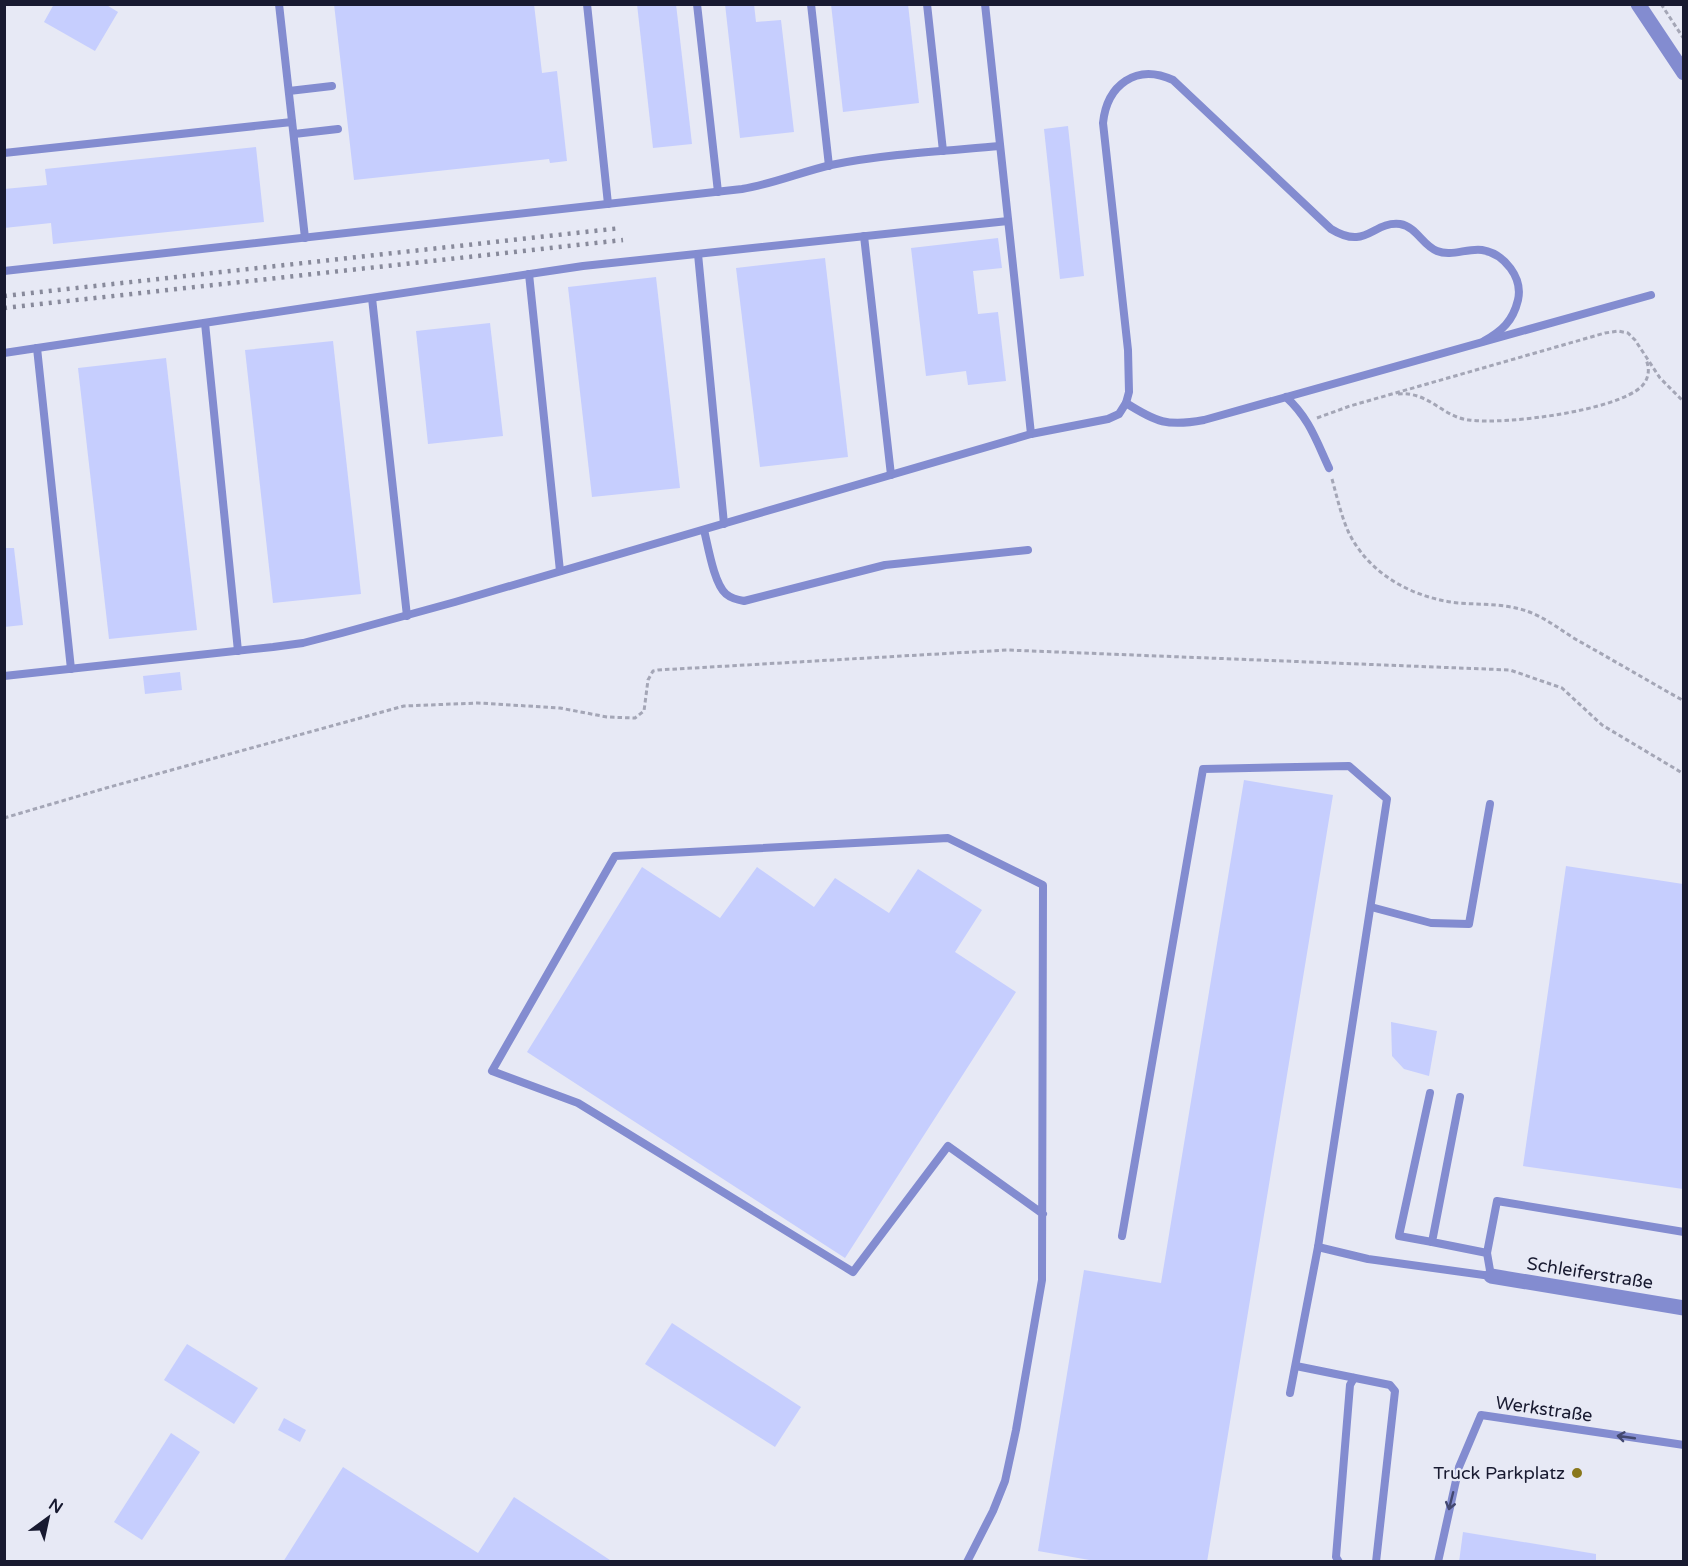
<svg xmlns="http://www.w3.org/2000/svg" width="1688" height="1566" font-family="'Varela Round',sans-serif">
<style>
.building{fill:#c6cefe}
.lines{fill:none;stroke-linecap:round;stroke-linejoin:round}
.path{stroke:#a4a6b6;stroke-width:3;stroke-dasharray:4.5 3;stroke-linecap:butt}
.service{stroke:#838cd0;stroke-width:8}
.minor{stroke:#838cd0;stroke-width:15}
.rail{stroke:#888a9b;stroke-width:4.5;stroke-dasharray:3 6;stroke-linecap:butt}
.oneway{stroke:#434870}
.poi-dot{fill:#89771b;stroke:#e7e9f5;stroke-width:2}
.labels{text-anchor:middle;stroke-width:4.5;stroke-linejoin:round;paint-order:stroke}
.street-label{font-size:18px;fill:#181a30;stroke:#e7e9f5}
.poi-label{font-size:18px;fill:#181a30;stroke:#e7e9f5;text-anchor:end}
</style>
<rect width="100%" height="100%" fill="#e7e9f5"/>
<g class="building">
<polygon points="54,4 105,4 118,12 95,51 44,22"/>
<polygon points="334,4 534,4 542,73 557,71 567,161 550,163 549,159 354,180"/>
<polygon points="637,4 676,4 692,144 653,148"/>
<polygon points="725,4 754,4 756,22 781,20 794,132 740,138"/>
<polygon points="831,4 908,4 919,103 843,112"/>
<polygon points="1068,126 1084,276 1060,279 1044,129"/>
<polygon points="256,147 264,222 53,244 51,223 4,228 4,189 47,185 45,169"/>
<polygon points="998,238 1002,268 973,271 978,314 998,312 1006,381 968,385 966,371 926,376 911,248"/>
<polygon points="825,258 848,457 760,467 736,268"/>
<polygon points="656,277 680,488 592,497 568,287"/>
<polygon points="490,323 503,436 428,444 416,331"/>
<polygon points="333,341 361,594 273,603 245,350"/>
<polygon points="166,358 197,630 109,639 78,368"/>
<polygon points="4,548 14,548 23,625 4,627"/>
<polygon points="180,672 182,690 145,694 143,676"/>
<polygon points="1244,780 1333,795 1207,1562 1101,1562 1038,1551 1084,1270 1161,1283"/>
<polygon points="1566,866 1683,884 1683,1189 1523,1166"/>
<polygon points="642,867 720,918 757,867 814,907 835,878 889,913 918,869 982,910 955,952 1016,992 845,1258 527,1052"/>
<polygon points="1391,1022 1437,1031 1429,1076 1404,1069 1392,1056"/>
<polygon points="672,1323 801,1407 775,1447 645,1364"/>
<polygon points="187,1344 258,1388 234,1424 164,1380"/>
<polygon points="284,1418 306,1430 300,1442 278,1430"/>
<polygon points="171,1433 200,1452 142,1540 114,1522"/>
<polygon points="343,1467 478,1553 514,1497 613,1562 283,1562"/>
<polygon points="1463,1532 1596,1554 1596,1562 1459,1562"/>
</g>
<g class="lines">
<g class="path">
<polyline points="1661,4 1684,39"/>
<path d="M1398 394C1429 391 1442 417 1469 420 1505 425 1617 411 1642 386 1649 379 1650 368 1646 360"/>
<polyline points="1317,418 1350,406 1605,333 1618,331 1628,333 1635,340 1660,378 1684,402"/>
<path d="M1332 479C1337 497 1341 515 1348 531 1368 574 1413 598 1458 603 1484 605 1510 603 1534 614 1550 621 1562 631 1577 640 1613 660 1648 681 1684 701"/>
<polyline points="4,818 106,788 404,706 478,703 560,708 607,717 635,718 644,711 648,680 653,671 658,670 1007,650 1510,670 1562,688 1602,725 1684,774"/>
</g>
<g class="service">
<polyline points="279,4 305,238"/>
<polyline points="587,4 608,204"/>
<polyline points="697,4 718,192"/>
<polyline points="811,4 829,166"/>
<polyline points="927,4 943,151"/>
<polyline points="985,4 1031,434"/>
<polyline points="289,91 332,86"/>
<polyline points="294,134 338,129"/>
<polyline points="4,153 292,122"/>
<polyline points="864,236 891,475"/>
<polyline points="698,254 724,524"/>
<path d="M4 271 742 189C773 184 801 172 831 165 886 154 944 151 1000 146"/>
<polyline points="529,274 560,571"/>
<polyline points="372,298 407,616"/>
<polyline points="205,323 238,651"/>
<polyline points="37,348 71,669"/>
<polyline points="4,353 583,266 1008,221"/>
<path d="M1286 397C1309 418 1316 440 1329 468"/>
<path d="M1126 403C1156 422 1167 427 1204 420L1651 295"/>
<path d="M704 530C708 546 714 584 726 594 732 599 738 600 744 601L885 565 1028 550"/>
<path d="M4 676 273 647 303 643 342 633 455 602 1031 434 1108 419 1119 414 1126 403 1129 392 1128 350 1103 123C1107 85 1136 63 1173 80L1331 229C1367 251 1372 221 1400 224 1417 227 1422 245 1437 251 1451 257 1467 248 1482 250 1505 254 1523 278 1518 300 1513 321 1502 331 1484 341"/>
<polyline points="1371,907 1431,923 1469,924 1490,804"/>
<polyline points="1430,1093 1399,1236 1432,1242"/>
<polyline points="1122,1236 1203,769 1349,766 1387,799 1318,1247"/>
<polyline points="1487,1253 1497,1201 1684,1232"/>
<polyline points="1296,1366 1390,1385 1395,1391 1376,1562"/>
<polyline points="1290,1393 1318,1247 1368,1259 1491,1276 1487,1253 1432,1242 1460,1097"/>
<polyline points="967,1562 993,1511 1005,1481 1016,1430 1042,1280 1043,885 948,838 615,856 492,1071 578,1103 853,1272 948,1146 1043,1214"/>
<polyline points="1339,1562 1336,1557 1350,1385 1354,1378"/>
<polyline points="1438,1562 1459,1467 1481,1415 1684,1445"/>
</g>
<g class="minor">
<polyline points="1638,4 1684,73"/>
<polyline points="1491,1276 1684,1308"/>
</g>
<g class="rail">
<polyline points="4,296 621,228"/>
<polyline points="4,308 623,240"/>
</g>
</g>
<defs><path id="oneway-shaft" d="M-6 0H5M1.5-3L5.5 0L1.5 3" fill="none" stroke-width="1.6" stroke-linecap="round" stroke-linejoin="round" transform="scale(1.5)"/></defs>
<g class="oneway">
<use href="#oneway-shaft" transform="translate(1626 1437) rotate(-172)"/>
<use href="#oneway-shaft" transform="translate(1451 1501) rotate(104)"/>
</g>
<circle class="poi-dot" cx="1577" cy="1473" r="6"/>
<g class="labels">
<g class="street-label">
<text transform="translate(1590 1273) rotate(9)" y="6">Schleiferstraße</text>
<text transform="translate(1544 1409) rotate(8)" y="6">Werkstraße</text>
</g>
<g class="poi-label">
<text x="1565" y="1479">Truck Parkplatz</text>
</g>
</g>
<rect width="1688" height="1566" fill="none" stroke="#181a30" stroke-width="12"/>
<g transform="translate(48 1518) rotate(33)" stroke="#e7e9f5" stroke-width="4.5" paint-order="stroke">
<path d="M0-4.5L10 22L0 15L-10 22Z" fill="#181a30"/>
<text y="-9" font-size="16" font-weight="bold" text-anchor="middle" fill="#181a30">N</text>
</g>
</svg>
